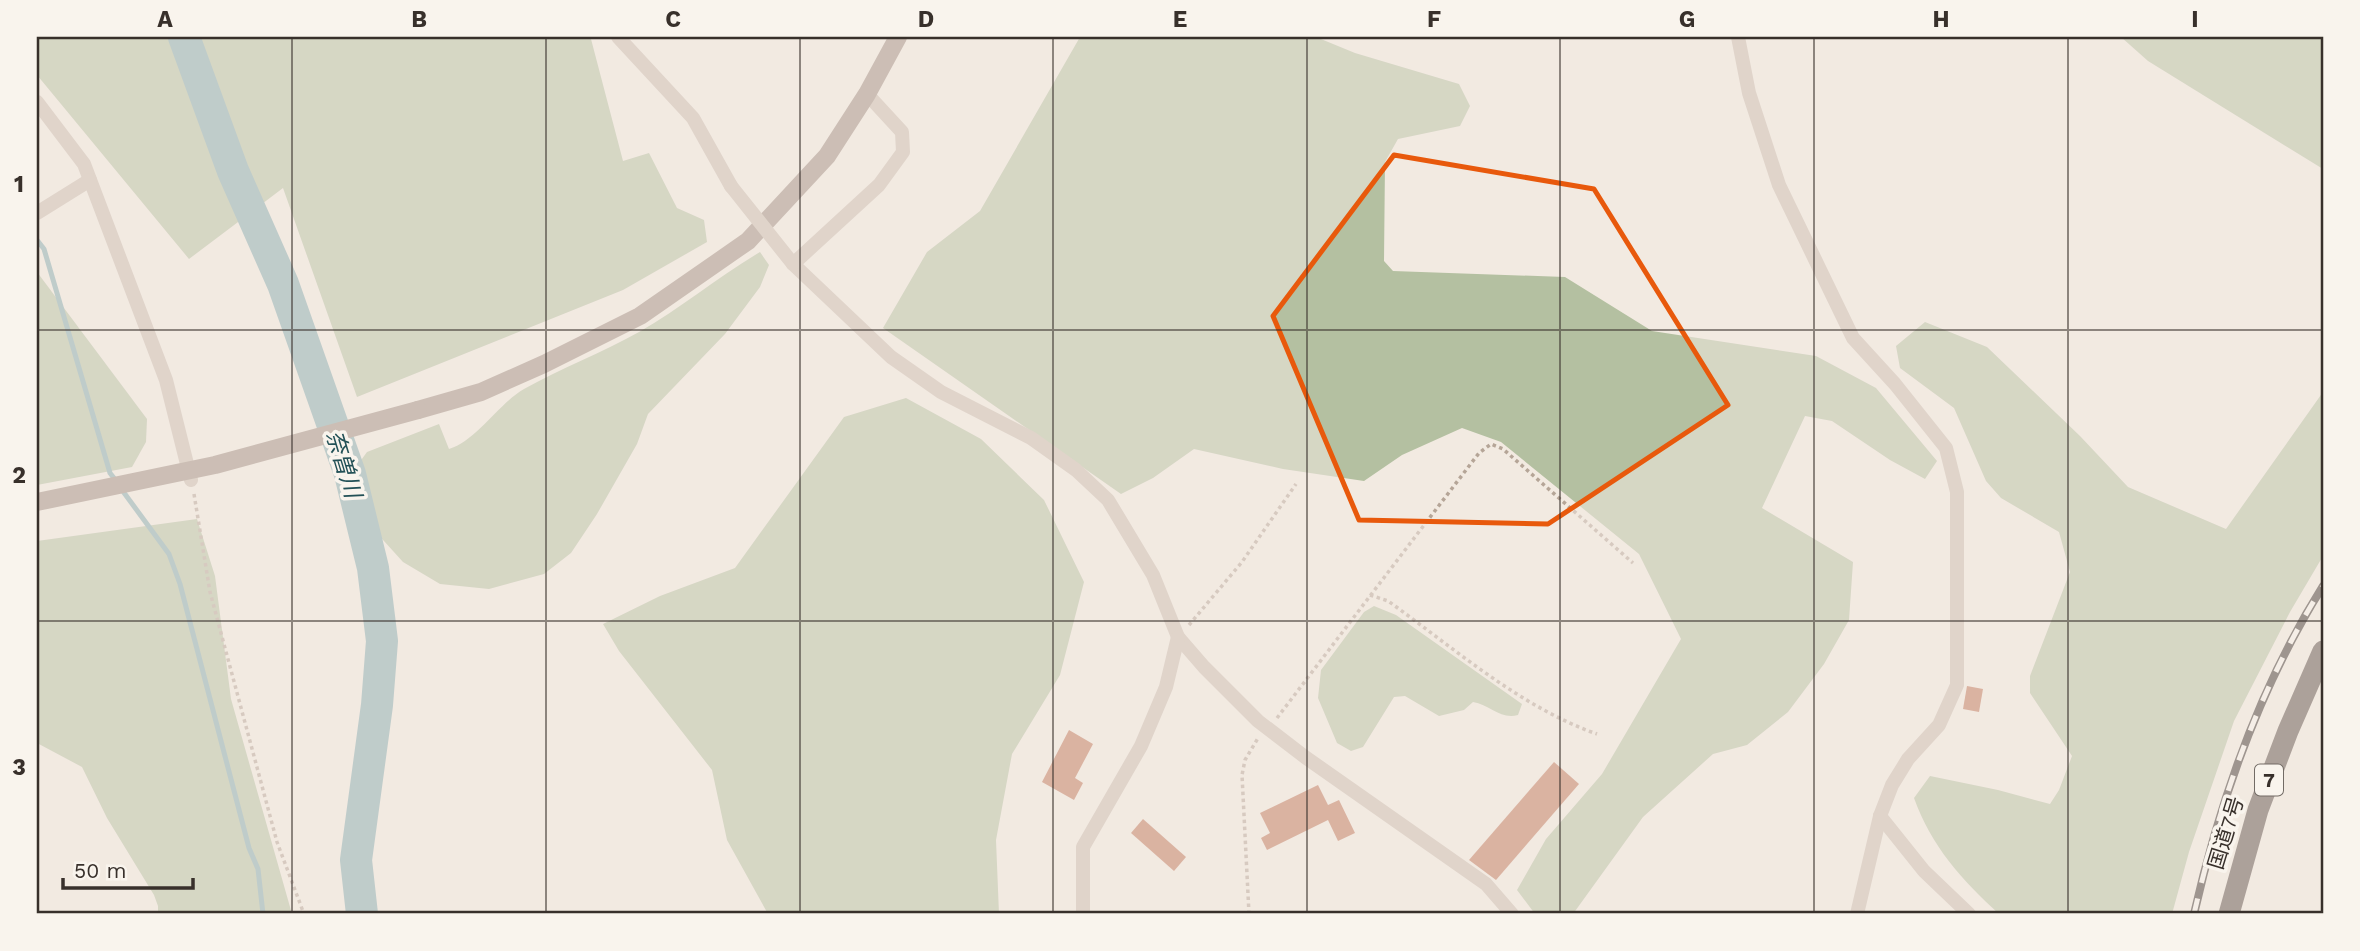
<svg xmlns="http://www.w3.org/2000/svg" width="2360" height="951" font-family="'Work Sans','Noto Sans JP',sans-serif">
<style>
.green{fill:#b4c0a1}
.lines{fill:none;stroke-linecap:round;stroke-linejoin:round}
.stream{stroke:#82a9ad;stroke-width:5}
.river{stroke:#82a9ad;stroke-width:32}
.building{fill:#bd7253}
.path{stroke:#b5a597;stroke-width:3.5;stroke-dasharray:3.5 3.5;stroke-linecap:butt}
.street{stroke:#c9bbad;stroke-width:14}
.secondary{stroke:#9d8b7e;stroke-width:18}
.highway{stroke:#584b43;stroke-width:21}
.rail-casing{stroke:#38302b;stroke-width:8}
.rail{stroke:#f9f4ed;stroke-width:5;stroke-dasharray:16;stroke-linecap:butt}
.street-bridge{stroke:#c9bbad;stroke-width:14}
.secondary-bridge{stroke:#9d8b7e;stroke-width:18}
.marked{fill:none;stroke:#e8590c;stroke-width:5;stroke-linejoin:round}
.grid{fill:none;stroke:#38302b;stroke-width:2;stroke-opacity:0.55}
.labels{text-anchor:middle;stroke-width:7;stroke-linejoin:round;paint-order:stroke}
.shield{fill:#f9f4ed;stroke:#726b65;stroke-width:2}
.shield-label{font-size:19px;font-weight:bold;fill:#38302b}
.street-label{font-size:21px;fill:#38302b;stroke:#f9f4ed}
.water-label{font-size:23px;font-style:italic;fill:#235157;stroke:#f9f4ed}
.neatline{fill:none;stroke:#38302b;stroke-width:2.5}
.grid-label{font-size:23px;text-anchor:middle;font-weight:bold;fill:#38302b}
</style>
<rect width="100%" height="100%" fill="#f2eae1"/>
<g class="green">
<polygon points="37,37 592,37 591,39 623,161 649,153 677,208 704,220 707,242 623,290 357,397 283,188 189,259 37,75"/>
<polygon points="1080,37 1316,37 1355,53 1459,84 1470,106 1460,126 1398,139 1385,162 1384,261 1393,271 1565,277 1652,331 1816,356 1876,388 1937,461 1925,479 1890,460 1832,421 1805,416 1762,508 1853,562 1849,620 1824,664 1788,712 1747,745 1713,754 1643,817 1573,914 1535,914 1517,890 1546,839 1602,774 1681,639 1639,554 1501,442 1462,428 1402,455 1364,481 1283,469 1194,449 1153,478 1121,494 883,328 927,252 980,211"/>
<polygon points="2121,37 2323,37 2323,169 2148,61"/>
<path d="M760 252 769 265 760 287 725 334 648 414 637 444 597 514 571 553 544 574 489 589 440 584 403 562 374 530 359 463 367 452 439 424 449 449C476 441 498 404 524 389 561 368 602 353 639 332 681 308 718 277 760 252Z"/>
<polygon points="37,272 147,419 146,442 132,467 37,485"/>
<path d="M1925 322 1987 347 2080 436 2128 487 2226 529 2323 392V556L2290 612 2234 721 2189 852 2172 914H1999C1962 880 1931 846 1914 798L1930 776 1998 790 2050 804 2059 790 2072 756 2030 693V676L2070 572 2059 532 2001 498 1986 481 1954 408 1900 368 1896 346Z"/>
<polygon points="906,398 981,439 1044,500 1084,582 1060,675 1012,754 996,840 999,914 768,914 727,840 712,770 619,651 603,624 660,596 735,568 844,417"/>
<polygon points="197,519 215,576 231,699 292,914 158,914 158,906 154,895 107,818 82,767 37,743 37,541"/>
<path d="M1374 606 1396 615 1522 704 1518 715C1501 720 1490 705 1473 702L1464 710 1439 716 1405 696 1394 697 1363 747 1351 751 1337 743 1318 698 1321 670 1364 612Z"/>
</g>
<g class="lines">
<g class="stream">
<polyline points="37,240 44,249 110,473 117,482"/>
<polyline points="122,490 169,554 180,584 249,848 258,869 263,914"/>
</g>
<polyline class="river" points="184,37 233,171 283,284 350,474 373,568 382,641 377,705 356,860 362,914"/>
</g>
<g class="building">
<polygon points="1967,686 1983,689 1979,712 1963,709"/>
<polygon points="1069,730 1093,744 1075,778 1083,783 1074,800 1042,782"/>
<polygon points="1554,762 1579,784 1496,880 1469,860"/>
<polygon points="1318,785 1328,805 1339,800 1355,833 1338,841 1328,820 1267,850 1261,838 1270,833 1260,813"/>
<polygon points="1143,819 1186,857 1174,871 1131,833"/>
</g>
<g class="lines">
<g class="path">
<polyline points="194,494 210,592 277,842 304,914"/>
<path d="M1370 595 1388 601C1454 648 1520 707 1597 734"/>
<polyline points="1189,625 1242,562 1296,484"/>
<polyline points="1277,718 1479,453 1491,444 1503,449 1633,563"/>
<polyline points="1249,914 1242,775 1245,760 1258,738"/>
</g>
<g class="street">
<polyline points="618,37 693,118 731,186"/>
<polyline points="1738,37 1749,93 1779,185 1853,338 1895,384 1946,448 1957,492 1957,685 1939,725 1908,759 1892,785 1880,816 1857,914"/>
<polyline points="867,94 902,132 903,152 879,185 793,264 891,357 941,392 1031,438 1076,470 1108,500 1153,575 1178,637 1204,667 1258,721 1305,757 1486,884 1512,914"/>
<polyline points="37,102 84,164 166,380 191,480"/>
<polyline points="37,213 90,180"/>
<polyline points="1880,816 1924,871 1969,914"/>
<polyline points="1083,914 1083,847 1141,746 1166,687 1178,637"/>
</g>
<polyline class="secondary" points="418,410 481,392 544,364 640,316 748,241 827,156 867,94 898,37"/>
<polyline class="highway" points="2229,914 2258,810 2288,731 2323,651"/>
<defs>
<path id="rail" d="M2194 914C2220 800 2260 686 2323 586"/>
</defs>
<use href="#rail" class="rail-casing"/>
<use href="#rail" class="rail"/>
<polyline class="street-bridge" points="731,186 793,264"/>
<polyline class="secondary-bridge" points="37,502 215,465 418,410"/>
</g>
<path d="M0 0H2360V951H0ZM1394 155 1594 189 1728 405 1548 524 1359 520 1273 316Z" fill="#f2eae1" fill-opacity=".55" fill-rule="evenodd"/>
<path class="marked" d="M1394 155 1594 189 1728 405 1548 524 1359 520 1273 316Z"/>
<path class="grid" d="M292 37V914M546 37V914M800 37V914M1053 37V914M1307 37V914M1560 37V914M1814 37V914M2068 37V914M37 330H2323M37 621H2323"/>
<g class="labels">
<rect class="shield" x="2255" y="764.5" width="28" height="31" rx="5"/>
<g class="shield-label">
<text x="2269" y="787">7</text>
</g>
<g class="street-label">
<text transform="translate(2226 833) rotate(-73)" y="7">国道7号</text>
</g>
<g class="water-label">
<text transform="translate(344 464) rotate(73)" y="8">奈曽川</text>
</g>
</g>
<rect width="2360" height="951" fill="none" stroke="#f9f4ed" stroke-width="77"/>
<path d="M63 878v10h130v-10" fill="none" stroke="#38302b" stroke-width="3.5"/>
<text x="74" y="878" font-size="21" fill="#38302b" stroke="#f9f4ed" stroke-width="5" paint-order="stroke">50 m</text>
<rect x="38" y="38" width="2284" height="874" class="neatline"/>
<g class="grid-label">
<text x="165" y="27">A</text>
<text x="419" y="27">B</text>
<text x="673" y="27">C</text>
<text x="926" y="27">D</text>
<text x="1180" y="27">E</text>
<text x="1434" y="27">F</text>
<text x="1687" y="27">G</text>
<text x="1941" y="27">H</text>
<text x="2195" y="27">I</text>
<text x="19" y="192">1</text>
<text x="19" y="483">2</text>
<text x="19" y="775">3</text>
</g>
</svg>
